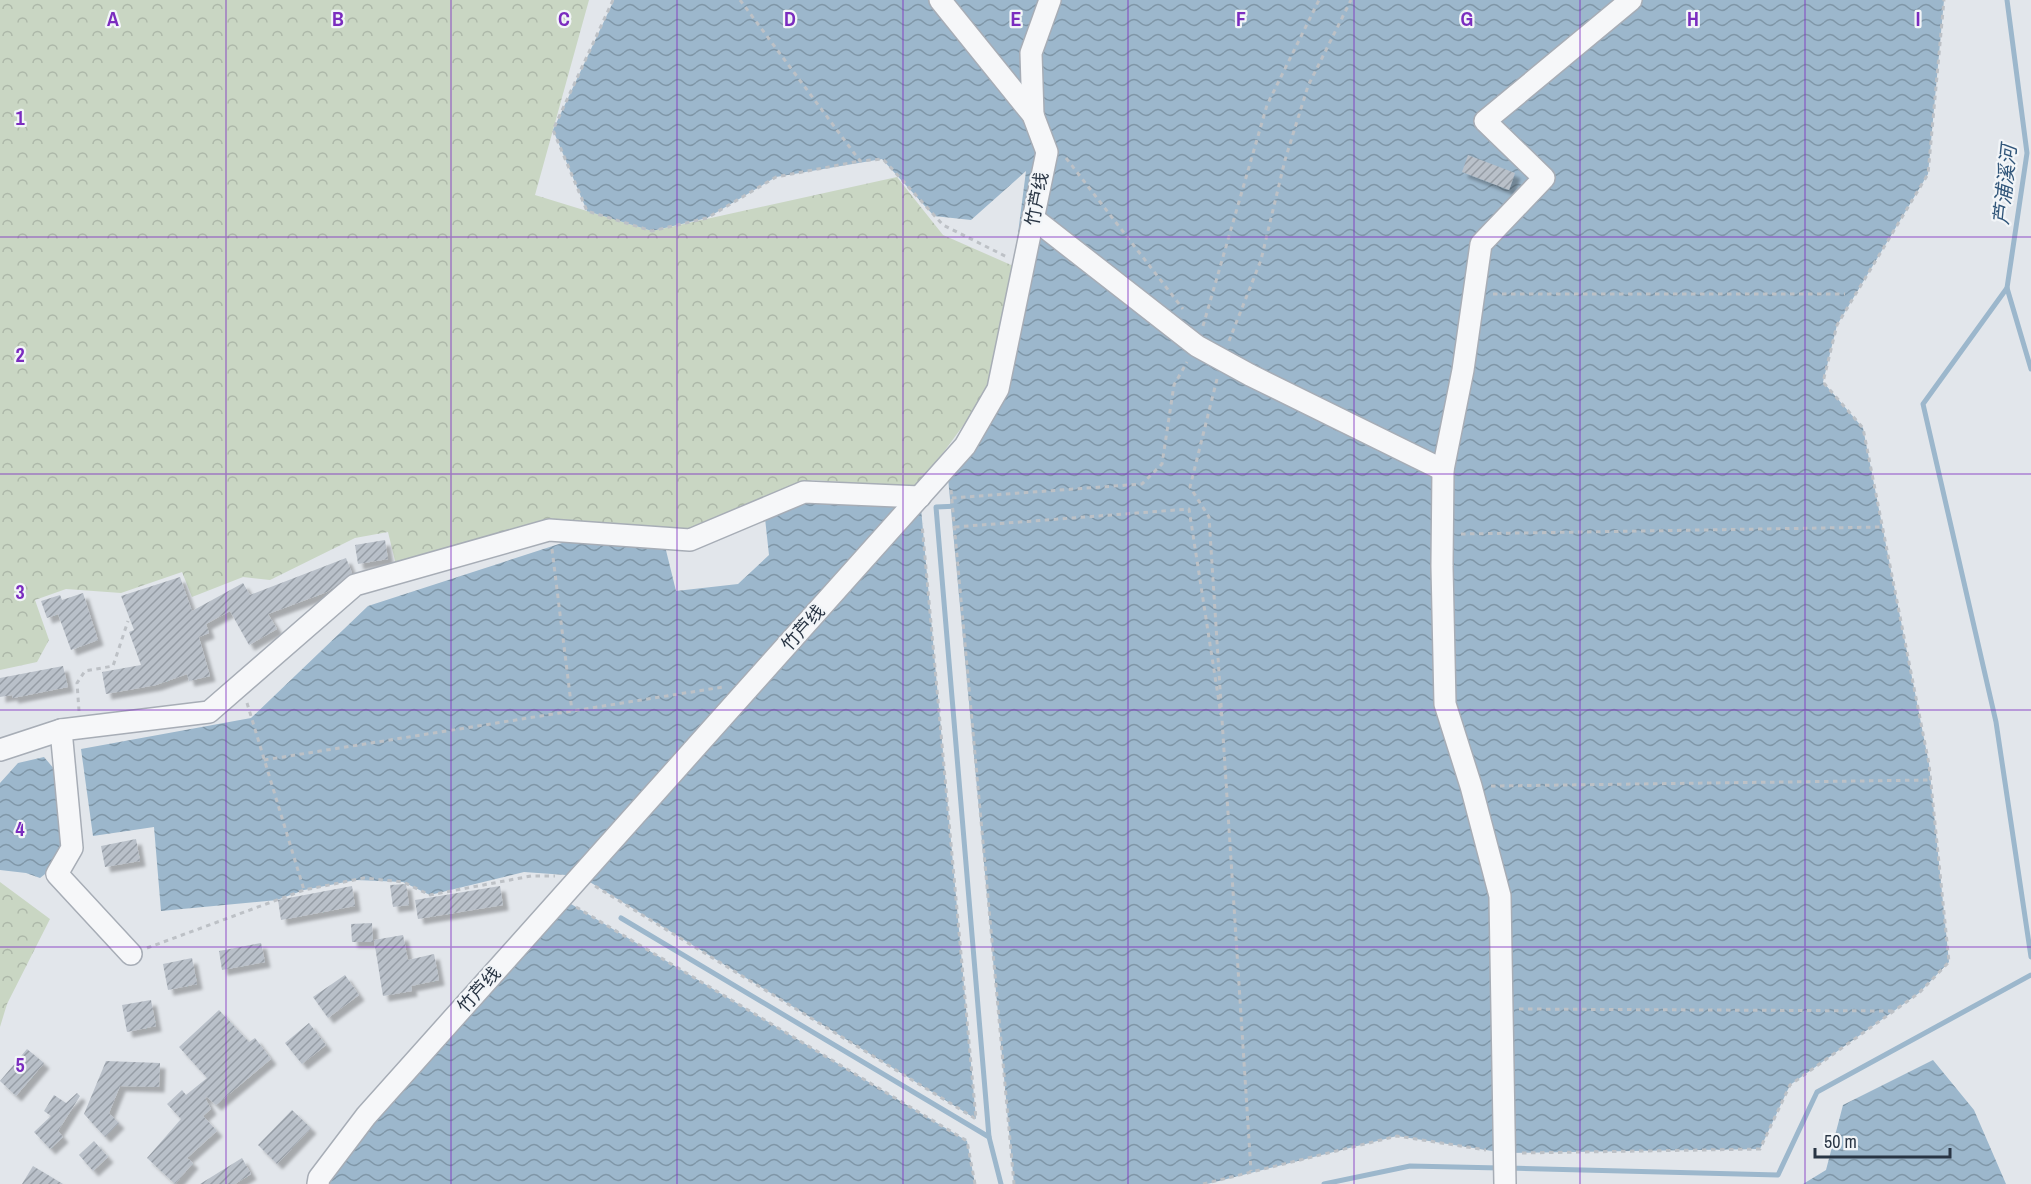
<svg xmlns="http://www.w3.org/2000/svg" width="2031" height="1184" font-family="'Archivo Narrow','Noto Sans SC',sans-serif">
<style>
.forest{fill:url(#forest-crowns)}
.water{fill:url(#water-waves)}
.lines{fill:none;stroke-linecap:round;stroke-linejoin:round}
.stream{stroke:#9cb7cc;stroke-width:5}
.building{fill:url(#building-hatch);filter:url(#shadow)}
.minor-casing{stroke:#a7adb6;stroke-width:24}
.path{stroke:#bdc1c6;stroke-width:3;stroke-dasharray:4.5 4.5;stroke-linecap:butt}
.minor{stroke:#f6f7f9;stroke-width:21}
.grid{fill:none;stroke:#7b2cbf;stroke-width:1.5;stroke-opacity:0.55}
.labels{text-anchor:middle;stroke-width:4.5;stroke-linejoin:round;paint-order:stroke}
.street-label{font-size:18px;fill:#293544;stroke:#f2f5f8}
.water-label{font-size:20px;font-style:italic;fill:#31567a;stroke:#f2f5f8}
.grid-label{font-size:20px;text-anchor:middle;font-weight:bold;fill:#7b2cbf;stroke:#f2f5f8;stroke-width:4.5;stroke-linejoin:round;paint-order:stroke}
</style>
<defs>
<pattern id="forest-crowns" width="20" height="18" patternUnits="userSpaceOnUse" patternTransform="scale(1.5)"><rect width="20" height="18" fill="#c9d6c3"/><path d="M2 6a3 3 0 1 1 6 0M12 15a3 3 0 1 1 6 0" fill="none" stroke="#adb8a9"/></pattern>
<pattern id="water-waves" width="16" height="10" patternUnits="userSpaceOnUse" patternTransform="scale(1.5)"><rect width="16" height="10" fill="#9cb7cc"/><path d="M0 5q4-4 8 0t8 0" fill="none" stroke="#7f96a7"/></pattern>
<pattern id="building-hatch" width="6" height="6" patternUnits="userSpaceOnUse" patternTransform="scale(1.5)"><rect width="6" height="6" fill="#b9c0c9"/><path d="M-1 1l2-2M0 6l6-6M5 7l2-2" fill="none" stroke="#969da5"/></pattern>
<filter id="shadow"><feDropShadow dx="5.5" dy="5.5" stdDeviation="1.5" flood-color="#0004"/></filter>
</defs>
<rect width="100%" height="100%" fill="#e2e6eb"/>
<g class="forest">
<polygon points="0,0 589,0 535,195 652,231 897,177 943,235 1018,268 990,389 918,487 812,480 690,540 545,525 397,569 388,532 355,538 270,580 243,577 192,597 182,572 121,593 66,589 35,600 49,640 37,662 0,670"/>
<polygon points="0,882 50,919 7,1004 0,1027"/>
</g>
<g class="water">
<polygon points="614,0 1944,0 1928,174 1837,325 1823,382 1863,428 1929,764 1949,962 1919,993 1790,1085 1760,1149 1505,1153 1397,1136 1207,1184 1014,1184 947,467 998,389 1026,171 971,220 934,216 882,159 776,177 707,218 652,231 587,211 553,130"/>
<polygon points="804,492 920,497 976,1119 580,876 524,872 430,895 403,882 356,880 304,890 277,900 161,911 154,827 93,836 81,749 251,718 368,606 599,531 663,538 676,591 738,584 769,555 764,509"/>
<polygon points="44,757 55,770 63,843 54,867 40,878 26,873 0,870 0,783 18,763"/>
<polygon points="561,898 967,1141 975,1184 318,1184"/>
<polygon points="1933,1060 1974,1110 2006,1184 1803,1184 1826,1170 1843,1105"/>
</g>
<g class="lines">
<g class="stream">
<polyline points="2007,0 2027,153 2007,288 2031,369"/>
<polyline points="2007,288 1923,404 1996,722 2031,957"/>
<polyline points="959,506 936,507 989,1137 1001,1184"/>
<polyline points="621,918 989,1137"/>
<polyline points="1509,1168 1778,1175 1817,1092 2031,975"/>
<polyline points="1324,1184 1410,1166 1500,1168"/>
</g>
</g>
<g class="building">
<polygon points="1468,155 1515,173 1509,190 1462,172"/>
<polygon points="385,540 388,559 358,564 355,545"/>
<polygon points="346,558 352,573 327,592 268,614 277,629 249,645 230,611 206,624 209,633 199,637 210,676 189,681 187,674 156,685 106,694 102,672 141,665 129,632 134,630 121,596 180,577 192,611 243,583 250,595"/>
<polygon points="83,593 98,640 71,650 58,614 47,618 41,601 60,595 62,600"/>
<polygon points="63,666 68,687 13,698 12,695 0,697 0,678"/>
<polygon points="136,839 140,861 105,867 101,846"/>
<polygon points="406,884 409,905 393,907 390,885"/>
<polygon points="352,886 355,906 281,920 278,900"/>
<polygon points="500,886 503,905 418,919 415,900"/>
<polygon points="372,923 373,942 352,942 351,924"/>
<polygon points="403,935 408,960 434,954 439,980 411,986 412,991 383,996 374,940"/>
<polygon points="261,943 265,962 222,970 219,951"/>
<polygon points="192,958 197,984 168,990 163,964"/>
<polygon points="345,975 359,995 328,1018 313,997"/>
<polygon points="151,1000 156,1026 127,1032 122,1005"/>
<polygon points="219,1010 249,1042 255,1038 271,1059 216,1105 207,1097 205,1098 211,1109 203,1116 217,1131 187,1158 193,1163 175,1184 147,1158 181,1119 167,1104 182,1090 186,1095 207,1078 179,1047"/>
<polygon points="309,1023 326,1045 302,1064 285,1043"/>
<polygon points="27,1049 44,1063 16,1096 0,1081"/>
<polygon points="106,1061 160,1063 159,1087 120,1086 109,1113 119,1123 105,1137 84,1114"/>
<polygon points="77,1093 80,1096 58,1131 63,1137 50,1149 34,1132 51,1116 44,1111 54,1095 66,1103"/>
<polygon points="292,1110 311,1128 277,1164 258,1145"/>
<polygon points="94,1141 108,1157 93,1171 79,1155"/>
<polygon points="242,1158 251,1174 235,1184 200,1184"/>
<polygon points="33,1166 63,1184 22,1184"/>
</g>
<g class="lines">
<defs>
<g id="minor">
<polyline points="1033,115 1031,53 1050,0"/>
<polyline points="1033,218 1197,346 1250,375 1443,470"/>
<polyline points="61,730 72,848 57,874 131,954"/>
<polyline points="0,750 61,730 209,712 355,585 549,530 690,540 804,492 920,497"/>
<polyline points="318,1184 319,1178 366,1116 965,446 998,389 1047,152 1033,115 940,0"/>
<polyline points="1505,1184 1500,896 1471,786 1445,704 1442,566 1443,470 1463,370 1481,244 1544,178 1485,121 1631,0"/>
</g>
</defs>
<use href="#minor" class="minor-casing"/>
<g class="path">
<polyline points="613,0 553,130 587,211 652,231 707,218 776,177 860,161"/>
<polyline points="740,0 860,161 883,159 943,225 1007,257"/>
<polyline points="1066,158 1183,309"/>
<polyline points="1493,294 1845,294"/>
<polyline points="1203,326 1267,105 1319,0"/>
<polyline points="1229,341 1261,260 1285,160 1308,86 1351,0"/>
<polyline points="1217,379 1190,487 1209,517 1251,1171"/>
<polyline points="951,490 1014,1184"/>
<polyline points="952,498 1142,484 1162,464 1174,385 1187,362"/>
<polyline points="955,527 1189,509 1221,715"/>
<polyline points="1461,534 1882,527"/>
<polyline points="552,549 572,711"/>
<polyline points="247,703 304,890"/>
<polyline points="79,711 77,683 85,671 113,666 128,621"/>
<polyline points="264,760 723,687"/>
<polyline points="1491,786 1930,780"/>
<polyline points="595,886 976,1119 922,524"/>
<polyline points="576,907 967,1141 975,1184"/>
<polyline points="147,948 304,890 364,878 403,882 430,895 531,876 555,876"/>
<polyline points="1519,1009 1893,1011"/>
<polyline points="1522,1153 1760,1149 1790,1085 1919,993 1949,962 1929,764 1863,428 1823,382 1837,325 1928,174 1944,0"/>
<polyline points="1203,1184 1397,1136 1486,1150"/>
</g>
<use href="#minor" class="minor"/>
</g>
<path class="grid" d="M226 0V1184M451 0V1184M677 0V1184M903 0V1184M1128 0V1184M1354 0V1184M1580 0V1184M1805 0V1184M0 237H2031M0 474H2031M0 710H2031M0 947H2031"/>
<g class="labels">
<g class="street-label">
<text transform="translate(1037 199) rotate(-79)" y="6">竹芦线</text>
<text transform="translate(803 628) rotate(-48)" y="6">竹芦线</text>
<text transform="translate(479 990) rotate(-48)" y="6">竹芦线</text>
</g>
<g class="water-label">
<text transform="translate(2005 185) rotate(-84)" y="7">芦浦溪河</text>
</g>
</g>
<g class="grid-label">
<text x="113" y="26">A</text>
<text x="338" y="26">B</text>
<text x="564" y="26">C</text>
<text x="790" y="26">D</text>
<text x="1016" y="26">E</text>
<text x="1241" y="26">F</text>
<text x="1467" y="26">G</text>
<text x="1693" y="26">H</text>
<text x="1918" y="26">I</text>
<text x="20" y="125">1</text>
<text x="20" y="362">2</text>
<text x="20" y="599">3</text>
<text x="20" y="836">4</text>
<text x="20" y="1072">5</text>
</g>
<path d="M1815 1148v9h135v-9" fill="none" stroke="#293544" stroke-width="3"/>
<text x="1824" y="1148" font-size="18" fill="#293544" stroke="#f2f5f8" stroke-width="4.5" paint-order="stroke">50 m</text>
</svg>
